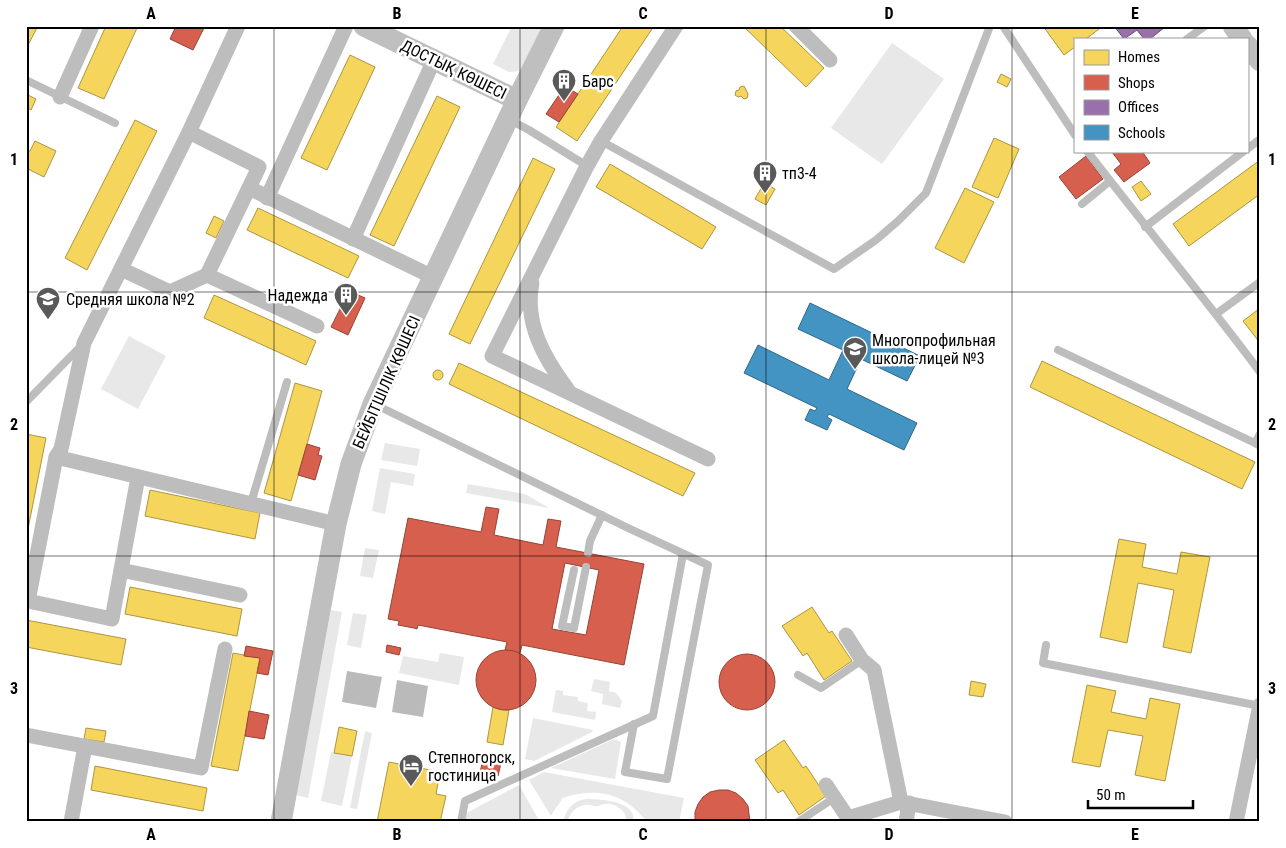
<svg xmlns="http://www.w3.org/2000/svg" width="1286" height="848" font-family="'Roboto Condensed',sans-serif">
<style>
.green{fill:#e8e8e8}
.water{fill:#bababa}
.homes{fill:#f6d55c;stroke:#ac9540}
.shops{fill:#d6604d;stroke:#964336;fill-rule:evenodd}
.offices{fill:#9970ab;stroke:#6b4e78}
.schools{fill:#4393c3;stroke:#2f6788}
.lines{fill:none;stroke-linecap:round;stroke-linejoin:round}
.lane{stroke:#bdbdbd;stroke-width:8}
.street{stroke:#bdbdbd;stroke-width:15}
.secondary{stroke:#bfbfbf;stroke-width:21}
.grid{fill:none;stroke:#000;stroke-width:1;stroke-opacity:0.55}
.labels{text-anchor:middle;stroke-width:5;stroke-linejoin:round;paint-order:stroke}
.street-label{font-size:16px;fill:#000;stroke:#fff}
.poi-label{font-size:16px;fill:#000;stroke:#fff;text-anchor:start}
.neatline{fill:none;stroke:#000;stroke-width:2}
.grid-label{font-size:16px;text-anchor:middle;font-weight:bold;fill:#000}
</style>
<rect width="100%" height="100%" fill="#fff"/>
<g class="green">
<polygon points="512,26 543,26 521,71 509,72 493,64"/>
<polygon points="892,43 944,79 882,164 831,128"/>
<polygon points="129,336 166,356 138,409 101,389"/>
<polygon points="385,443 420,449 417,466 381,460"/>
<polygon points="380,468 415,474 413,486 391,482 385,514 372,511"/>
<polygon points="468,484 525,494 549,508 466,493"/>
<polygon points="365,548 379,550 373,578 360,576"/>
<polygon points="331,610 342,612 308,798 296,795"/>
<polygon points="353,613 367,615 361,648 347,645"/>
<polygon points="440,653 464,657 459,685 399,673 403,656 438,662"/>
<polygon points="594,679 610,682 609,691 616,693 622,701 620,708 602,704 603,694 591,691"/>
<polygon points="556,690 563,691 563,695 578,697 578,701 588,703 587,711 596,712 595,720 552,712"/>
<polygon points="533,718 593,730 592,732 534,761 525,759"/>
<polygon points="365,731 372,733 357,809 350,808"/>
<polygon points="614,739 621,742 615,779 551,768"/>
<polygon points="331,752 352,756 342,806 321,801"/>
<path d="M544 772 684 798 679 822H647C624 793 598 787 562 798 561 803 554 809 551 816L529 780Z"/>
<polygon points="519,785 540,822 466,822 463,815"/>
<path d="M586 799C600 799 637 801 633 821L626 822C628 812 615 802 605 804 602 804 600 806 598 806 594 807 593 805 590 805 579 803 570 812 567 822H563C566 809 573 801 586 799Z"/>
</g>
<g class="water">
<polygon points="347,671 382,677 376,708 342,702"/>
<polygon points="397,680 428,686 423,717 392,712"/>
</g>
<g class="homes">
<polygon points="26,26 38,26 26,49"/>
<polygon points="106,26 138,26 104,99 78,88"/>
<polygon points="623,26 654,26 577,141 556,127"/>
<polygon points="743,26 780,26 824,68 806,87"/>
<polygon points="1043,26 1098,26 1099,29 1086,39 1075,39 1075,47 1064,55"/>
<polygon points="350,55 375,67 327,170 301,158"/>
<polygon points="1001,74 1011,79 1007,87 997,82"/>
<polygon points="744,86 748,94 747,98 744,99 741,96 738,97 735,95 736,91 739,90 740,87"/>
<polygon points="26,94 36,99 31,110 26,107"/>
<polygon points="437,96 460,107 394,246 370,235"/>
<polygon points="135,120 157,131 87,270 65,258"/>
<polygon points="994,138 1019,149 998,198 972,187"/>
<polygon points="35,141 56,151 44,177 26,168 26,150 30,151"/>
<polygon points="533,158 555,169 470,344 449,334"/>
<polygon points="1260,160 1260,194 1189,246 1173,224"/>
<polygon points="610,164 716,227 702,249 596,187"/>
<polygon points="1141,181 1151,194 1141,201 1132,187"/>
<polygon points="764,183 775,189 766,205 755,199"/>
<polygon points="965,188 994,202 964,263 935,248"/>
<polygon points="258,208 359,256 348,278 247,230"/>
<polygon points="214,216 224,221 216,238 206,233"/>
<polygon points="214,295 316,341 306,365 204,318"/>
<polygon points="1259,309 1260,309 1260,343 1243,321"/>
<polygon points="1042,361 1255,462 1242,489 1030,387"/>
<polygon points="459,363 695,473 683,496 449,384"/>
<circle cx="438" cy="375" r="5"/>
<polygon points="295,383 322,391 291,501 264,493"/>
<polygon points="26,434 46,438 26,539"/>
<polygon points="150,490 260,513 255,539 145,516"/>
<polygon points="1119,539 1146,544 1142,567 1177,574 1181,552 1210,557 1191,653 1163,647 1174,590 1138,583 1127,643 1100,637"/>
<polygon points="130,587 242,609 237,636 125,614"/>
<polygon points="812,607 829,633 832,631 852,661 824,680 807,653 803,656 782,626"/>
<polygon points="26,620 126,639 121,665 26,647"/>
<polygon points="233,653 260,658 238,771 211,766"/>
<polygon points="971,681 986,684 983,697 969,695"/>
<polygon points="1087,685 1116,691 1111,712 1146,719 1150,698 1180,704 1165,781 1135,775 1143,736 1108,730 1100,767 1072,762"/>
<polygon points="493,707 502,710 509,710 503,745 487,742"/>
<polygon points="339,727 357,731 352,756 334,753"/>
<polygon points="86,728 106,731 104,742 84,739"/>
<polygon points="784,740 803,768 806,766 826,796 799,815 783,790 778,793 755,760"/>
<polygon points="415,760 422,761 420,768 440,772 436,794 446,796 440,822 377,822 389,762 414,767"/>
<polygon points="95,766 207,788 203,811 91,790"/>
</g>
<g class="shops">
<polygon points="176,26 205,26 193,50 170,39"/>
<polygon points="565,86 578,94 559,122 546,114"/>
<polygon points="1114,151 1142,151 1150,163 1124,182 1114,170 1121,164 1112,152"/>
<polygon points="1086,156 1103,179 1076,199 1059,177"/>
<polygon points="349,291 365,298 348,335 331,327"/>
<polygon points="307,444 320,448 318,455 322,456 315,480 298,475"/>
<path d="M486 507 499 509 494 535 543 545 548 519 561 521 556 547 644 564 624 665 522 645 520 653 505 650 507 642 418 625 417 629 414 628 398 625 399 621 388 619 408 518 481 532ZM565 563 599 570 586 635 552 629Z"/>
<polygon points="387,645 401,648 399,655 386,652"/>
<polygon points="246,646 273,651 268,675 257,673 260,658 244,656"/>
<circle cx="506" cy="680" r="30"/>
<circle cx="747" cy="682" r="28"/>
<polygon points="249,711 269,715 264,739 245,736"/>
<polygon points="483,760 501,763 498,776 480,772"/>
<polygon points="719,790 728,790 736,793 743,799 748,806 750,822 695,822 695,812 698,804 703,797 710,792"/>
</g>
<polygon class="offices" points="1114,26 1164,26 1165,27 1150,39 1144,39 1137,30 1124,39"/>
<polygon class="schools" points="810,303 920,356 907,381 861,359 847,389 917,423 904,450 829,414 827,417 832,420 827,430 805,420 810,409 815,411 817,408 744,373 758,345 829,380 843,350 798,329"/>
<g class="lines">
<g class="lane">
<polyline points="1003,26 1075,135"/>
<polyline points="1187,39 1205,26"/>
<polyline points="26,80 115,123"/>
<polyline points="510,120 529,130 587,166"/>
<polyline points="601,141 834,269 876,240 898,221 926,193 990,26"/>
<polyline points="1247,149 1259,140"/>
<path d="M1087 151C1144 225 1204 297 1260 372"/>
<polyline points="1082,204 1110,181"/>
<polyline points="1145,227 1244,151"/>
<polyline points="1216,314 1260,282"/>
<polyline points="1058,350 1255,443"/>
<polyline points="26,402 81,346"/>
<polyline points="374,404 628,528 708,565 667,779 625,772 634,724"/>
<polyline points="1260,434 1255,443 1260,446"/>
<polyline points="251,503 287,382"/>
<polyline points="588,553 590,541 602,515"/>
<polyline points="574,570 562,626 574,628 586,567"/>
<polyline points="1046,645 1043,663 1260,706"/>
<polyline points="798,675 821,688 862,660"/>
<polyline points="461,822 465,801 653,716 683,554"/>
<polyline points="798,822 834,798"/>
</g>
<g class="street">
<polyline points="676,26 601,141 587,166 492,356 708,459"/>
<polyline points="796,26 830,60"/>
<polyline points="60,97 92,26"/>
<polyline points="249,188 433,277"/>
<polyline points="267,198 346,26"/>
<polyline points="353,239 434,60"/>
<polyline points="121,269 170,292 207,275 259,167 189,132"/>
<polyline points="207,275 317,326"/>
<path d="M532 283C524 323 544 358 568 390"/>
<polyline points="56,457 61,449 84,343 189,132 238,26"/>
<polyline points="138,477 112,619 28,601 56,457 336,524"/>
<polyline points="121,570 240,595"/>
<polyline points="846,635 862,660 874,670 901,802"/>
<polyline points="26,735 201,768 225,649"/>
<polyline points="826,785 848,818"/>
<polyline points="71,822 85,746"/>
<polyline points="847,822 848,818 901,802 1005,822"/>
<polyline points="906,822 909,803"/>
<polyline points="1236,822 1260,705"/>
</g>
<g class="secondary">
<polyline points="364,26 517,100"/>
<polyline points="1233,26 1242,39"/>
<polyline points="1247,45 1260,61"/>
<polyline points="281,822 336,524 351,464 373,404 517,100 554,26"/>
</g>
</g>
<path class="grid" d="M274 26V822M520 26V822M766 26V822M1012 26V822M26 292H1260M26 556H1260"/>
<defs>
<symbol id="building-pin" viewBox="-11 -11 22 30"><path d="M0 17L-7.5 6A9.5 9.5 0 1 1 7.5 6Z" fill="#595959" stroke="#fff"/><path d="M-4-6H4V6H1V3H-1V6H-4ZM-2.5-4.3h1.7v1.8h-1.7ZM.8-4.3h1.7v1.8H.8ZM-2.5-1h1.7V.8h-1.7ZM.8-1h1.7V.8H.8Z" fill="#fff"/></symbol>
<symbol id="school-pin" viewBox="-11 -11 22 30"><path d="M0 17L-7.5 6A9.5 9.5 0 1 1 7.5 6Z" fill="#595959" stroke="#fff"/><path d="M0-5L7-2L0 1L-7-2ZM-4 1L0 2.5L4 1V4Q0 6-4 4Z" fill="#fff"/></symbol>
<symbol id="hotel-pin" viewBox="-11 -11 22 30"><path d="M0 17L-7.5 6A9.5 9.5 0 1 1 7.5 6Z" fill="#595959" stroke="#fff"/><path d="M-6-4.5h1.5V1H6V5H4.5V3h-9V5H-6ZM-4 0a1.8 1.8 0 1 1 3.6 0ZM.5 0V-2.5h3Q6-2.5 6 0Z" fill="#fff"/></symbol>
</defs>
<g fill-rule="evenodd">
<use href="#building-pin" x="550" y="67" width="28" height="38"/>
<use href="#building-pin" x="751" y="159" width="28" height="38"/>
<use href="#building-pin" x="332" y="281" width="28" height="38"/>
<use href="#school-pin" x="34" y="285" width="28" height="38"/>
<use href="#school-pin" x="841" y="335" width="28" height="38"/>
<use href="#hotel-pin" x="397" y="752" width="28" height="38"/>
</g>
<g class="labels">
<g class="street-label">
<text transform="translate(454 69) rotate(26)" y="6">ДОСТЫҚ КӨШЕСІ</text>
<text transform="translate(386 382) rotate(-66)" y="6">БЕЙБІТШІЛІК КӨШЕСІ</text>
</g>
<g class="poi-label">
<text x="582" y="87">Барс</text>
<text x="782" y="179">тп3-4</text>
<text x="328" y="301" text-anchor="end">Надежда</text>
<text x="66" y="305">Средняя школа №2</text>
<text x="872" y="346">Многопрофильная<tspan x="872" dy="18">школа-лицей №3</tspan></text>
<text x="428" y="763">Степногорск,<tspan x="428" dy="18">гостиница</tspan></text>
</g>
</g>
<rect width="1286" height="848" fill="none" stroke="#ffffff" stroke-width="55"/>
<rect x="1074" y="38" width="175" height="115" fill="#ffffff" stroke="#999999"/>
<rect x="1084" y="50" width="25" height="15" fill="#f6d55c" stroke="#999999"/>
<text x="1118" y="62" font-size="15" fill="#000000">Homes</text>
<rect x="1084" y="75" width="25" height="15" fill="#d6604d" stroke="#999999"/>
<text x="1118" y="88" font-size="15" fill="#000000">Shops</text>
<rect x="1084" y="100" width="25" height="15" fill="#9970ab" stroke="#999999"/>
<text x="1118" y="112" font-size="15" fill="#000000">Offices</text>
<rect x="1084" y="125" width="25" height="15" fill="#4393c3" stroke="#999999"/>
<text x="1118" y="138" font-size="15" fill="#000000">Schools</text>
<path d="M1088 800v8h105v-8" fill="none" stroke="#000000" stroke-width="2.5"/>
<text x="1096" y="800" font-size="15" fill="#000000" stroke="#ffffff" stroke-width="4" paint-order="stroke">50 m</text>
<rect x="28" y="28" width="1230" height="792" class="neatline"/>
<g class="grid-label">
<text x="151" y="19">A</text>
<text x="397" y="19">B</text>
<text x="643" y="19">C</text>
<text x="889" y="19">D</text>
<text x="1135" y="19">E</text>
<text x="14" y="165">1</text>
<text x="1272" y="165">1</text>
<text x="14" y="430">2</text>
<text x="1272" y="430">2</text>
<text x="14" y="694">3</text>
<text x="1272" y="694">3</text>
<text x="151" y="840">A</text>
<text x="397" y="840">B</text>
<text x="643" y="840">C</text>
<text x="889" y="840">D</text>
<text x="1135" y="840">E</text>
</g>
</svg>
